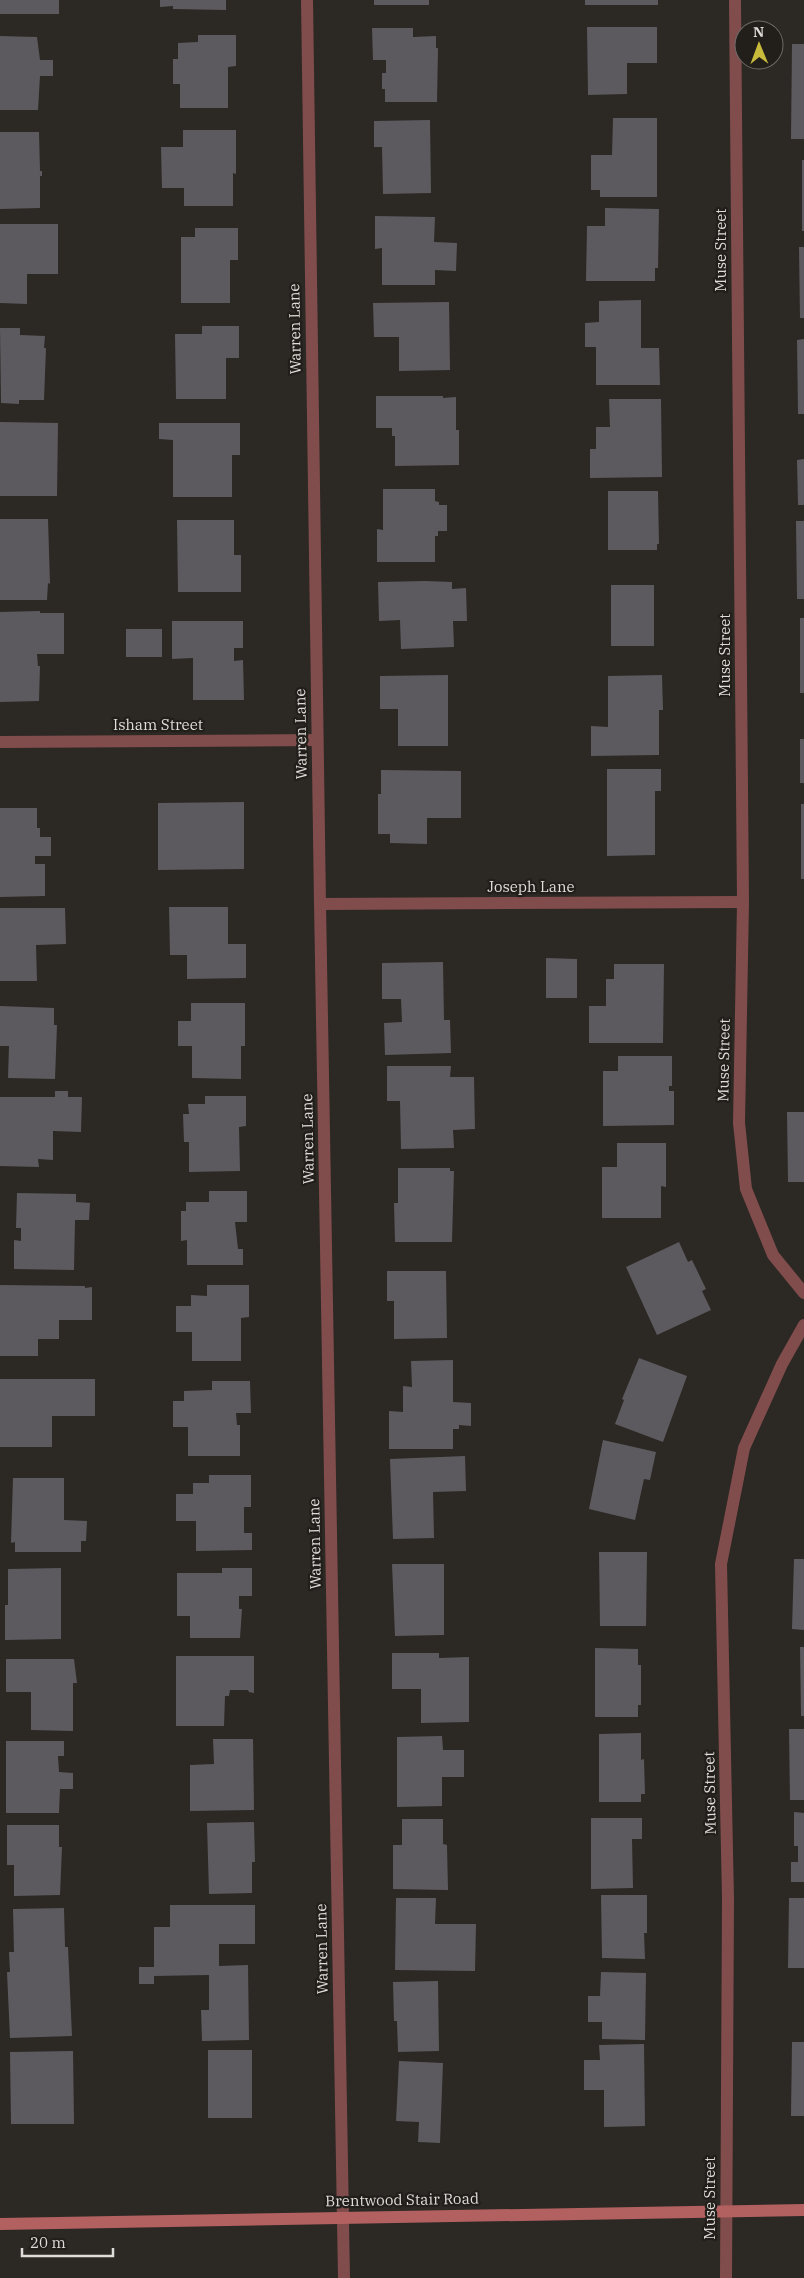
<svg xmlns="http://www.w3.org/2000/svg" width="804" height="2278" font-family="'IBM Plex Serif',serif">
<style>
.building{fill:#5d5a5f}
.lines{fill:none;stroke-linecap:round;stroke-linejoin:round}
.minor{stroke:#814d4c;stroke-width:12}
.secondary{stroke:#b26060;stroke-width:12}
.labels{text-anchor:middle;stroke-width:4.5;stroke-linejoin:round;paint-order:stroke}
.street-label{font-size:15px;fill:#dfddda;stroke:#221e1a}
</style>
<rect width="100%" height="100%" fill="#2c2824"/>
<g class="building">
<rect x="0" y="0" width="59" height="14"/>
<polygon points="160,0 226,0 226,10 173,9 173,6 160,7"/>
<rect x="374" y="0" width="55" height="5"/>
<rect x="585" y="0" width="73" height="5"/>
<polygon points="587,27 657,27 657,63 627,63 627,94 588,95"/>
<polygon points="372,28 413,28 413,37 436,36 436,48 438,48 437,102 385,102 385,89 382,89 382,73 386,73 386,60 373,60"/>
<polygon points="198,35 236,35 236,66 228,67 228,108 180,108 180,84 173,84 173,59 178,59 178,43 198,42"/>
<polygon points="0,36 37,37 40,60 53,60 53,76 40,76 38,110 0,110"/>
<polygon points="792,44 804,44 804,139 791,139"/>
<polygon points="613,118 657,118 657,197 600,197 600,190 591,190 591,155 612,155"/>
<polygon points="430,120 431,193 383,194 382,147 374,147 374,121"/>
<polygon points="183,130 236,130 236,174 233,173 233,206 184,206 184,188 162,188 161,147 183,147"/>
<polygon points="0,132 39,132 40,171 42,171 42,176 40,176 40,208 0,209"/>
<rect x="802" y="160" width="2" height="71"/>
<polygon points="605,208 659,209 658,268 655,268 655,281 586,281 587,226 605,226"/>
<polygon points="375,216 435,217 434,242 457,243 456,271 435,270 435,285 382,285 382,248 375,249"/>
<polygon points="0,224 58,224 58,274 27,274 27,304 0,303"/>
<polygon points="195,228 238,228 238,260 230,260 230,303 181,303 181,237 195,237"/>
<polygon points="799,247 804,247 804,318 800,318"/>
<polygon points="641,300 641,348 659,348 660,385 596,385 596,347 585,347 585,323 599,322 599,301"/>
<polygon points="449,302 450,370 399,371 399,337 374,337 373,303"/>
<polygon points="202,326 239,326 239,358 226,358 226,399 176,399 175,334 202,334"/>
<polygon points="0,328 20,328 20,335 45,336 44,348 46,348 44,400 19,400 19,404 1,403"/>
<polygon points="804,339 804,414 798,414 797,340"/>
<polygon points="376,396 443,396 443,398 456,397 456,430 459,430 459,465 395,466 395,436 392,436 392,428 376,428"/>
<polygon points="609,399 661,399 662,477 590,478 590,449 596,449 596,427 610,427"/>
<polygon points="0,422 58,423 57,496 0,496"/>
<polygon points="159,423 240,423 240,455 232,455 232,497 173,497 173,440 159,439"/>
<polygon points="804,459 804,505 798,505 797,460"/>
<polygon points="383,489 435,489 435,501 439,502 439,505 447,505 447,531 438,531 438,536 435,536 435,562 377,562 377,529 383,530"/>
<polygon points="608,491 658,491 659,544 657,544 657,550 608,550"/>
<polygon points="0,519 48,519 50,584 48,583 47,600 0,600"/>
<polygon points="177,520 234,520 234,555 241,555 241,592 178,592"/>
<polygon points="796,521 804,521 804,599 797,599"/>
<polygon points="425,581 452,582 452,589 466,588 467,621 453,621 454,647 401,649 400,620 379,621 378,582"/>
<rect x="611" y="585" width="43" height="61"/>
<polygon points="40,611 40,613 64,613 64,654 37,654 38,666 40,666 39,701 0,702 0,612"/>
<rect x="800" y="618" width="4" height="75"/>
<polygon points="172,621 243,621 243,648 234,648 234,661 243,660 244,700 193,700 193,658 172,659"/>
<rect x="126" y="629" width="36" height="28"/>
<polygon points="448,675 448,746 398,746 398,709 380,709 380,676"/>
<polygon points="662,675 663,710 659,710 659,755 591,756 591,726 608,727 608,676"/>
<rect x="800" y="739" width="4" height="44"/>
<polygon points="607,769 661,769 661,791 655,791 655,855 607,856"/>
<polygon points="381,770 461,771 461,818 427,818 427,844 390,843 390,834 378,834 378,794 381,794"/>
<polygon points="244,802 244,869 158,870 158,803"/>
<rect x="801" y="804" width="3" height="75"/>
<polygon points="0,808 37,808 37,828 40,828 40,837 51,837 51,856 35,856 35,864 45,864 45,896 0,897"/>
<polygon points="169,907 228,907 228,944 246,944 246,978 187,979 187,955 170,955"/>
<polygon points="0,908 65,908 66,944 36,945 37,981 0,981"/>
<polygon points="546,958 577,959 577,998 546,998"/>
<polygon points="443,962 444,1020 450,1020 451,1053 385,1055 384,1023 402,1022 401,999 382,999 382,963"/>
<polygon points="614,964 664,964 663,1043 589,1043 589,1006 606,1006 606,979 614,979"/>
<polygon points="191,1003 245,1003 245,1046 241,1046 241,1079 192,1078 192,1046 178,1046 178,1021 191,1021"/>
<polygon points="0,1006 54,1008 54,1025 57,1025 55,1079 8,1078 9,1046 0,1046"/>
<polygon points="618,1056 672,1056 672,1086 669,1086 669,1091 674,1091 674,1125 603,1126 603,1071 618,1071"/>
<polygon points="387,1066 451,1066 450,1077 474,1077 475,1129 453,1130 454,1148 401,1149 400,1101 387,1101"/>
<polygon points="55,1091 68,1091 68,1097 82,1097 81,1132 53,1131 53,1160 38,1159 39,1167 0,1166 0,1097 55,1097"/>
<polygon points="205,1096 246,1096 246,1126 239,1127 240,1171 189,1172 189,1142 184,1142 183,1114 189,1114 188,1104 205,1104"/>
<polygon points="787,1112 804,1112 804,1182 788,1182"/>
<polygon points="617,1143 666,1143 666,1187 661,1186 661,1218 602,1218 602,1167 617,1167"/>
<polygon points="398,1168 450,1168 450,1171 454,1171 452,1242 395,1242 394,1203 398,1203"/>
<polygon points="209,1191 247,1191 247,1222 235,1222 238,1249 243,1249 243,1265 187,1265 187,1240 181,1241 181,1211 186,1211 186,1202 209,1202"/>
<polygon points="17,1193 76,1194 76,1202 90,1203 89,1220 75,1220 74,1270 14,1269 14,1240 21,1241 21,1228 16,1228"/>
<polygon points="679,1242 688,1262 692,1260 706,1289 702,1291 711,1310 657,1335 626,1267"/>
<polygon points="387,1271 446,1271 447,1338 394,1339 394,1301 387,1301"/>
<polygon points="0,1285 85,1286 85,1288 92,1287 92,1320 59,1320 59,1339 38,1339 38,1356 0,1356"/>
<polygon points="207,1285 249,1285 249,1317 241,1318 241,1361 192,1361 192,1332 176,1332 176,1306 191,1306 191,1295 207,1296"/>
<polygon points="639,1358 687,1376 663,1442 615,1424 624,1400 622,1399"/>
<polygon points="453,1360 453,1402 471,1403 471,1426 459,1425 459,1429 453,1429 453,1449 389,1449 389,1411 403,1412 403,1386 412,1387 411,1361"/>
<polygon points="0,1379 95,1379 95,1416 52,1416 52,1447 0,1447"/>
<polygon points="212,1381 250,1381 251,1413 236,1413 237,1425 240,1425 240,1456 188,1456 188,1427 173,1427 173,1401 184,1401 184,1391 212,1390"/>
<polygon points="603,1440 656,1452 650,1480 644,1479 635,1520 589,1509"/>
<polygon points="465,1456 466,1491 433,1492 434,1538 393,1539 390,1459"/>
<polygon points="209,1475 251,1475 251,1507 244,1507 244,1533 252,1533 252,1550 196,1551 196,1521 176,1521 176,1494 193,1494 193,1483 209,1483"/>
<polygon points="13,1478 64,1478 64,1520 87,1521 86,1541 81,1541 81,1552 15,1552 15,1542 11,1543"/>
<polygon points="599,1552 647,1552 646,1626 600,1626"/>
<polygon points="794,1559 804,1559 804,1630 792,1629"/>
<polygon points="392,1564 444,1564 444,1635 395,1636"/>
<polygon points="61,1568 61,1639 5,1640 5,1605 8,1605 8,1569"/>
<polygon points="222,1568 252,1568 252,1596 239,1596 239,1609 242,1609 240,1638 190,1638 190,1616 177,1616 177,1573 222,1573"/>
<polygon points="800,1647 804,1647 804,1716 801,1716"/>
<polygon points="595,1648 638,1649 638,1665 641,1665 641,1705 638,1705 638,1717 595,1717"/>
<polygon points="392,1653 439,1653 439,1658 469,1657 469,1722 421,1723 421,1689 392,1689"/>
<polygon points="176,1656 254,1656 254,1693 249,1692 248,1690 230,1690 229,1696 225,1696 224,1726 176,1726"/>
<polygon points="6,1659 74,1659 77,1683 73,1683 73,1731 31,1730 31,1692 6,1692"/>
<polygon points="789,1729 804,1729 804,1800 790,1800"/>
<polygon points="641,1733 641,1760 644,1759 645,1794 641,1794 641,1802 599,1802 599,1734"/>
<polygon points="442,1736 443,1750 464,1750 464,1777 442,1777 442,1806 397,1807 397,1737"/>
<polygon points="213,1739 253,1739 254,1810 190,1811 190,1765 214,1764"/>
<polygon points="6,1741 64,1741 64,1756 58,1756 59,1772 73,1773 73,1789 60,1789 59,1813 6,1813"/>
<polygon points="794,1812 804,1813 804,1882 791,1882 791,1862 798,1862 798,1846 794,1846"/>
<polygon points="591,1818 642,1818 642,1839 632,1839 633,1888 591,1889"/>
<polygon points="402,1819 443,1819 443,1844 447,1845 448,1890 393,1889 393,1845 402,1845"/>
<polygon points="254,1822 255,1862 252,1862 252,1893 209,1894 207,1823"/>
<polygon points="7,1825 59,1825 59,1847 62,1847 60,1895 14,1896 14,1865 7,1865"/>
<polygon points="601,1895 647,1895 647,1933 644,1933 645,1959 602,1958"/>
<polygon points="396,1898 436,1898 435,1924 476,1924 475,1971 395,1970"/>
<polygon points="789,1898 804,1898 804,1968 788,1968"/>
<polygon points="170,1905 255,1905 255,1944 219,1944 219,1966 248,1965 249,2040 202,2041 201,2010 209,2010 209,1975 154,1976 154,1984 139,1984 139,1967 154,1967 154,1927 170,1927"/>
<polygon points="64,1908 65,1947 68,1947 72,2036 10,2038 7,1972 10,1972 9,1952 14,1952 13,1909"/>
<polygon points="601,1972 646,1973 645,2040 602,2039 602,2022 588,2022 588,1996 600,1996"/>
<polygon points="438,1981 439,2051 398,2052 397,2021 394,2021 393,1982"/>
<polygon points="792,2042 804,2042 804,2116 791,2116"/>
<polygon points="644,2044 645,2126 604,2127 604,2090 584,2090 584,2060 600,2060 599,2045"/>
<rect x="208" y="2050" width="44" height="68"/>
<polygon points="73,2051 74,2124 11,2124 10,2052"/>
<polygon points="399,2061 443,2063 440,2143 418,2142 419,2122 396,2121"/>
</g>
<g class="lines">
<g class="minor">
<polyline points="307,0 320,904 344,2278"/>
<polyline points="735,0 743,902 739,1123 746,1189 773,1255 804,1293"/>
<polyline points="0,742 317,740"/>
<polyline points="320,904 743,902"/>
<polyline points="726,2278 728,1899 721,1564 744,1448 782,1364 804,1325"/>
</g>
<polyline class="secondary" points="0,2224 804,2210"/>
</g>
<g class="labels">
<g class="street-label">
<text transform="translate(721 250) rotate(-90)" y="5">Muse Street</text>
<text transform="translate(295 329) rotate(-91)" y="5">Warren Lane</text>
<text transform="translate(725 655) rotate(-90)" y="5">Muse Street</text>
<text x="158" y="730">Isham Street</text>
<text transform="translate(301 734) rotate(-91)" y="5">Warren Lane</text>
<text x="531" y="892">Joseph Lane</text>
<text transform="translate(724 1060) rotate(-89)" y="5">Muse Street</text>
<text transform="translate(308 1139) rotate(-91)" y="5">Warren Lane</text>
<text transform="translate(315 1544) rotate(-91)" y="5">Warren Lane</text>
<text transform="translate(710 1793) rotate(-91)" y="5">Muse Street</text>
<text transform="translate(322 1949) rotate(-91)" y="5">Warren Lane</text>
<text transform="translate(710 2198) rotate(-90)" y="5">Muse Street</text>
<text transform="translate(402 2200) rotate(-1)" y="5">Brentwood Stair Road</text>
</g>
</g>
<g transform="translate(759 45) rotate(359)"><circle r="24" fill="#221e1a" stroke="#6e6a67"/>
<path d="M0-4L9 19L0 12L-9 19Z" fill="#c8bb3b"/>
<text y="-8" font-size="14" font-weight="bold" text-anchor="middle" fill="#dfddda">N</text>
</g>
<path d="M22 2248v8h91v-8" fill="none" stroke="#dfddda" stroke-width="2.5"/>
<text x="30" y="2248" font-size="15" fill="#dfddda" stroke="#221e1a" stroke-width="4" paint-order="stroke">20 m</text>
</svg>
